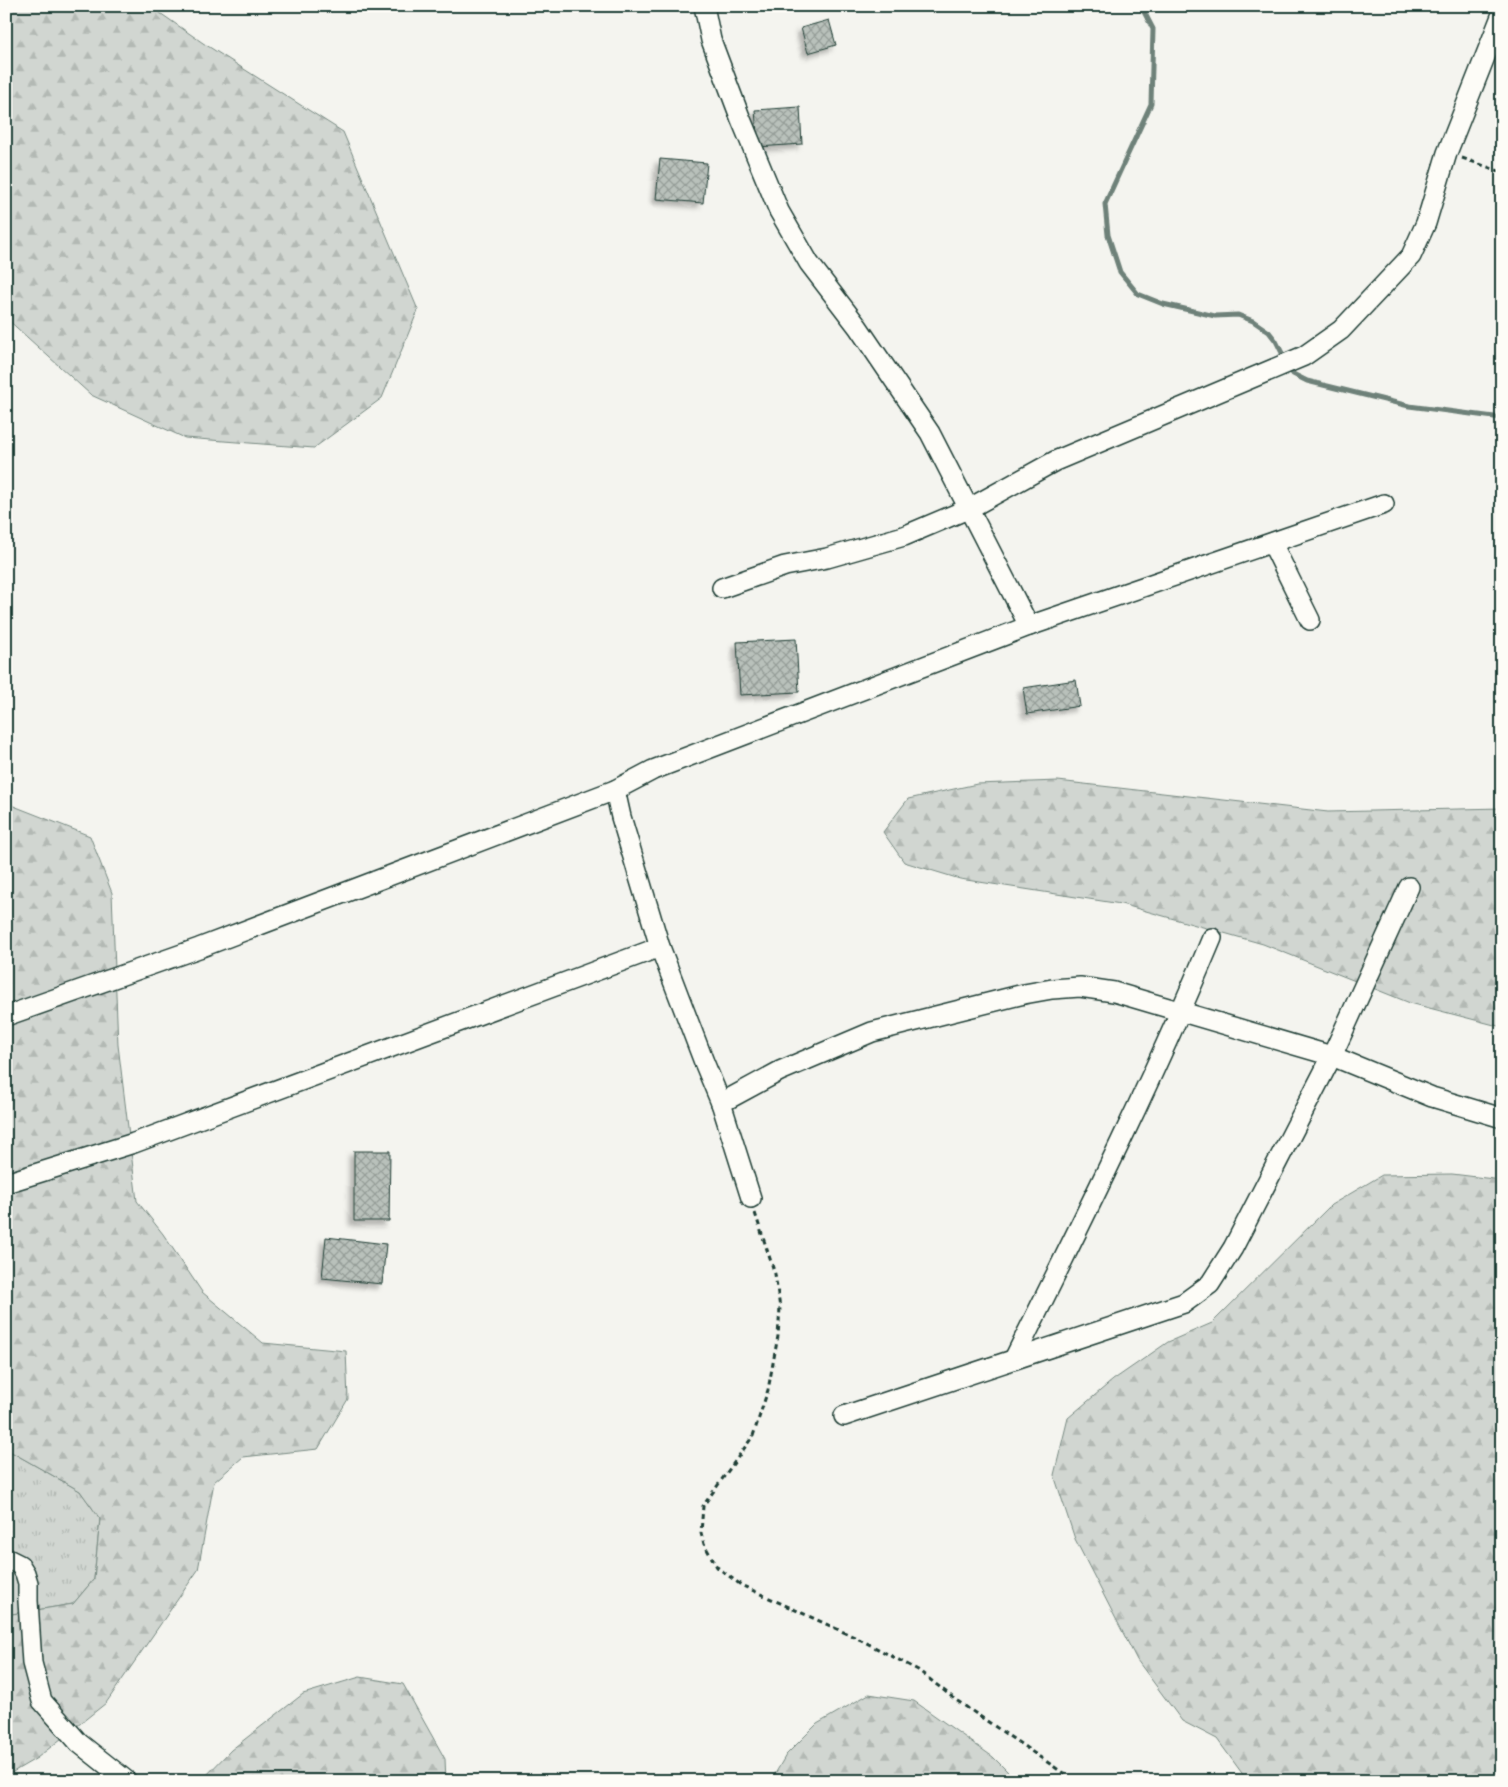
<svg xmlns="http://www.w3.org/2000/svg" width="1508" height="1787" font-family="'Shantell Sans',sans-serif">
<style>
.grass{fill:url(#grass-tufts);stroke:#788a82}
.forest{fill:url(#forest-firs);stroke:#788a82}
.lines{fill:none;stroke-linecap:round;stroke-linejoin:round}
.stream{stroke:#6e8179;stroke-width:5}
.building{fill:url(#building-cross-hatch);stroke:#1f3d34;filter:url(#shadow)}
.street-casing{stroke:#1f3d34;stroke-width:22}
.path{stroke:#1f3d34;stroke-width:3;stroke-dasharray:5 4;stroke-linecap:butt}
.street{stroke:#fdfcf7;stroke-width:19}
</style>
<defs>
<pattern id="grass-tufts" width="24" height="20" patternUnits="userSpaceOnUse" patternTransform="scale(1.25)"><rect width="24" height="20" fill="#d1d6d1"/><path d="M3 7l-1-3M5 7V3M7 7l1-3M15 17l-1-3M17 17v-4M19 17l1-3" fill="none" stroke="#b3b9b4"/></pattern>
<pattern id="forest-firs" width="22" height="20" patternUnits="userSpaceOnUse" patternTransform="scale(1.25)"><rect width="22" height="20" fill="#d1d6d1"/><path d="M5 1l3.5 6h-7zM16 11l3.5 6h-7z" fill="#b3b9b4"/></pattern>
<pattern id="building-cross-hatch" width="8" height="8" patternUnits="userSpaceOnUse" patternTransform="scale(1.25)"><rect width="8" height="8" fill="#b9c1bb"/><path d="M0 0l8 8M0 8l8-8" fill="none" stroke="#969e99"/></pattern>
<filter id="shadow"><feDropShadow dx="-4.5" dy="4.5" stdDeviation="2.5" flood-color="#0004"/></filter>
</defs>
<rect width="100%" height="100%" fill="#f4f4ef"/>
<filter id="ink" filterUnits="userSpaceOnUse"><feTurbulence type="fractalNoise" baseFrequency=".02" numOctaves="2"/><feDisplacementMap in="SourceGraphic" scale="10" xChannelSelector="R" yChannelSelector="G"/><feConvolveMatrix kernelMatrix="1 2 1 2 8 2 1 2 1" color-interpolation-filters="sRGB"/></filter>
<g filter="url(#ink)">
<polygon class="grass" points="6,1449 80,1491 100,1518 94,1579 73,1604 6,1615"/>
<g class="forest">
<polygon points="6,6 150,6 203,43 343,132 418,310 382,398 314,448 185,438 91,395 6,318"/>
<polygon points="1058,781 1328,812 1502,808 1502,1027 1410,1003 1263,944 1121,904 960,879 904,862 883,832 908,799 977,784"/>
<polygon points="6,803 90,836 112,893 118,1045 137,1201 163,1234 202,1292 263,1343 346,1351 348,1399 318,1449 243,1457 214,1482 198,1570 106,1703 37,1758 6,1776 6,1615 73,1604 94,1579 100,1519 80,1491 6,1449"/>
<polygon points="1452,1174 1502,1180 1502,1781 1244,1781 1244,1776 1217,1739 1182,1721 1137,1660 1075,1539 1054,1475 1068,1418 1113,1380 1168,1342 1212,1323 1331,1205 1382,1175"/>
<polygon points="360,1677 403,1684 445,1759 446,1781 201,1781 231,1750 303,1694"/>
<polygon points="869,1694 914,1701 993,1757 1017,1781 771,1781 786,1755 817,1724"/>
</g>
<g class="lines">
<g class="stream">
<polyline points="1141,6 1153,29 1151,104 1105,204 1108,235 1120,272 1138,294 1163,304 1215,316 1238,315 1253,321 1269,332 1276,341 1285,359"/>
<polyline points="1289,367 1293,374 1307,381 1409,406 1502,418"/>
</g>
</g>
<g class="building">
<polygon points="829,20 836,45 808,53 801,28"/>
<polygon points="800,107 802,144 758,147 755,110"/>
<polygon points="660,159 707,163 703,203 656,199"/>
<polygon points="796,639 799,692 740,695 737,642"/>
<polygon points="1076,680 1080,706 1027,714 1023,688"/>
<polygon points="354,1151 390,1151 389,1221 354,1221"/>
<polygon points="326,1237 386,1244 382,1284 322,1278"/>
</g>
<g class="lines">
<defs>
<g id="street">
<polyline points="704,6 711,40 740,117 779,211 809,263 858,327 930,433 1029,626"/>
<polyline points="1272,543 1310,620"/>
<polyline points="722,588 785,566 827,558 904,536 970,508 1055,461 1304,356 1341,330 1411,256 1426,223 1447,153 1502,14"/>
<polyline points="615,790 621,817 660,947 704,1062 721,1103 751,1198"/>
<polyline points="6,1016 199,948 615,790 653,770 1029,626 1384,504"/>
<polyline points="721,1103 780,1071 872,1032 1024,994 1052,989 1080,987 1114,992 1332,1056 1432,1097 1502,1118"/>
<polyline points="6,1183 134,1143 660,947"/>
<path d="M1014 1359C1083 1220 1152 1082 1212 938"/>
<polyline points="844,1416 1184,1303 1210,1284 1233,1248 1332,1056 1409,887"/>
<polyline points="6,1558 20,1565 25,1573 28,1583 28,1601 32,1663 42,1701 79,1743 127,1781"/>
</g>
</defs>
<use href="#street" class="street-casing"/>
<g class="path">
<polyline points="1462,158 1502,172"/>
<polyline points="755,1213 775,1274 780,1308 778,1336 768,1390 753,1436 703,1506 701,1533 704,1544 717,1567 741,1585 861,1640 918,1670 956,1700 1075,1781"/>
</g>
<use href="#street" class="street"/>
</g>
</g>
<rect width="1508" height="1787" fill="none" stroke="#fdfcf7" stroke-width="25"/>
<rect x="12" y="12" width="1483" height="1762" fill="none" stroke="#1f3d34" stroke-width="2" filter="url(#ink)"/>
</svg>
